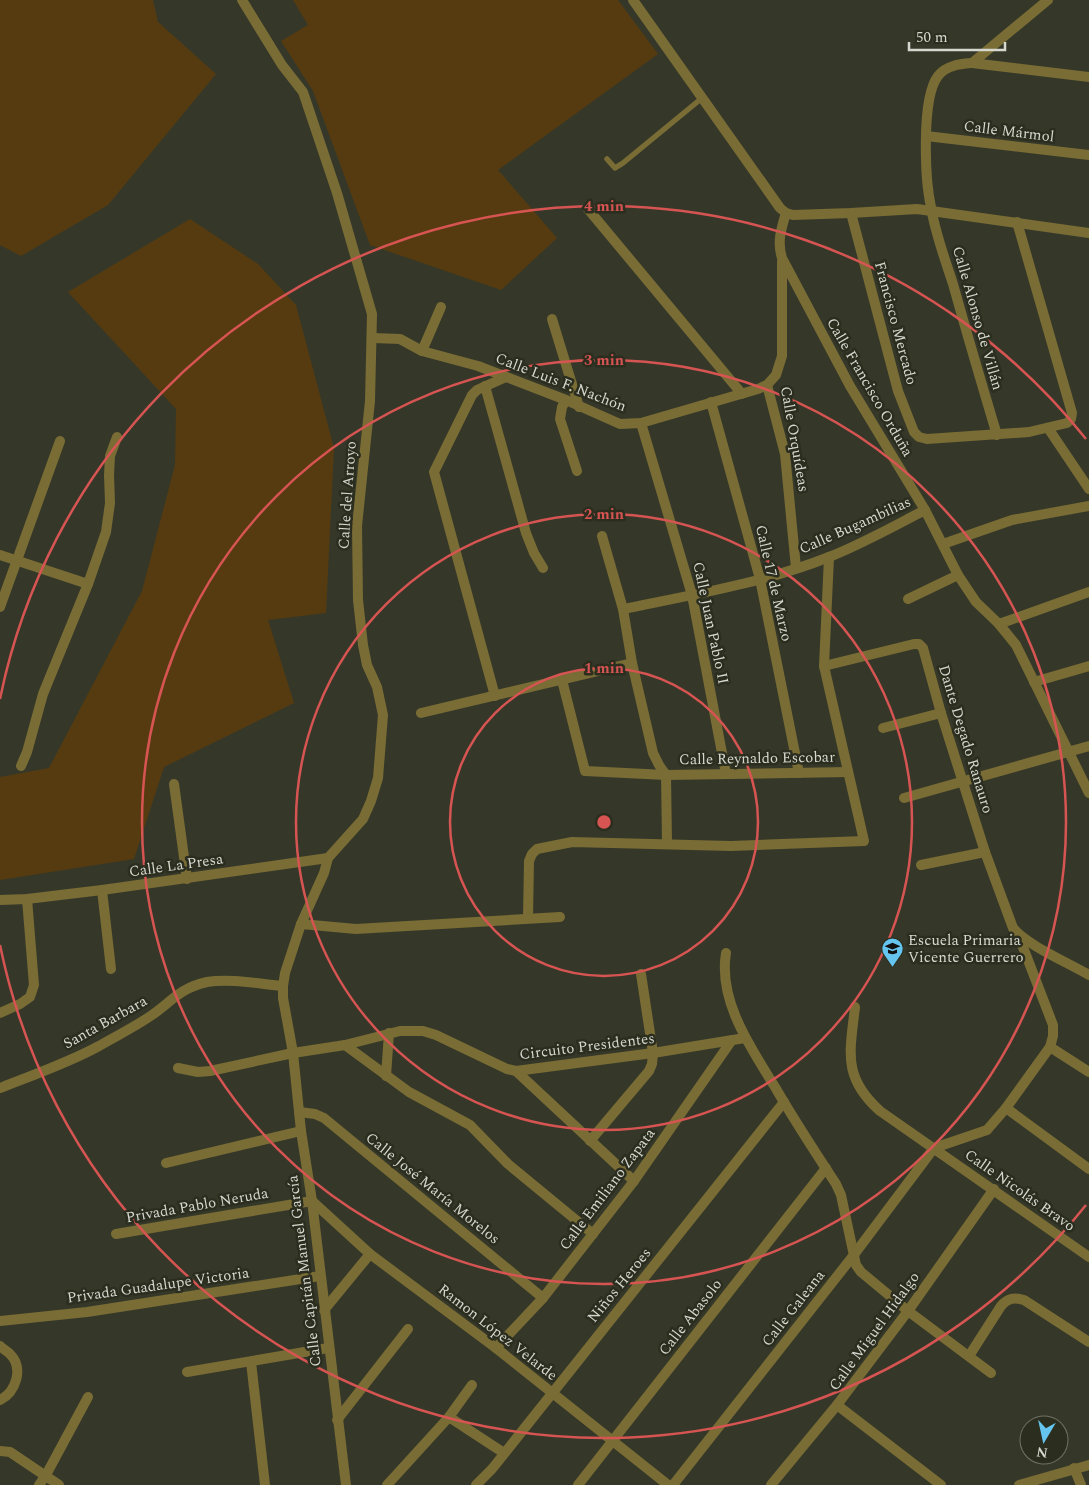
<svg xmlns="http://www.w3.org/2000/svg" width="1089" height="1485" font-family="Spectral,serif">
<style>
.green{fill:#563b10}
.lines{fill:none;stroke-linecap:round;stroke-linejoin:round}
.lane{stroke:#796c35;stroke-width:5.5}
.street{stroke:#796c35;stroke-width:10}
.ring{fill:none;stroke:#d65452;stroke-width:2.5}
.labels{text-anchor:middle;stroke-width:5;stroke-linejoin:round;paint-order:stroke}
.street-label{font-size:15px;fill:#d6d8cf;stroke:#2b2e1f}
.poi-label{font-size:15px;fill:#d6d8cf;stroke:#2b2e1f;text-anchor:start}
.centre{fill:#d65452;stroke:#2b2e1f;stroke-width:2.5}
.ring-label{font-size:15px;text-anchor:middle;font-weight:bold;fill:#d65452;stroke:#2b2e1f;stroke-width:5;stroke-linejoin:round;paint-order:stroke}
</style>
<rect width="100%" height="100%" fill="#353829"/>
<g class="green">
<polygon points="0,0 153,0 158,22 216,74 108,205 21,256 0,245"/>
<polygon points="293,0 618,0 658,54 498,170 557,238 501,290 370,245 313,91 281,41 308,25"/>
<polygon points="190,219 258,264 296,305 334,448 326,613 268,620 294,703 164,767 134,859 0,880 0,777 49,768 142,591 175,465 176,409 68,292"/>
</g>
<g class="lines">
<polyline class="lane" points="607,159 615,168 623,163 702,98"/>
<g class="street">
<polyline points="242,0 282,65 303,92 337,193 372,314 370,401 357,526 358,600 363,645 367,665 377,687 383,715 378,778 371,801 363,819 328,858 324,873 301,924 285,973 283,986 283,998 293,1053 301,1131 312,1201 346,1485"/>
<polyline points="633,0 780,208 786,213 793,215 851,213 917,209 1089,233"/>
<polyline points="972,63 1048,0"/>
<polyline points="926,136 1089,155"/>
<polyline points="588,209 742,394"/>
<path d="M786 213C781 229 777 242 782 258L850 386 925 510 958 575 976 602 999 624 1016 645 1089 793"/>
<polyline points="851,213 898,391 914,432 919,437 927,439 1029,432 1067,423 1071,419 1072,413 1017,222"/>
<polyline points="552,319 579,407"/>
<polyline points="373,338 400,339 422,351 478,366 566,400 620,424 641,423 758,389 767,385 776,375 782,356 782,262"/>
<polyline points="422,351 441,307"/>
<polyline points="767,385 785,454 796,568"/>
<polyline points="485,386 526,533 534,553 543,568"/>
<polyline points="566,400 562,407 560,419 577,471"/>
<polyline points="711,402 760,579 799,773"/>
<polyline points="641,423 692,595 726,774"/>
<polyline points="1048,428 1089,489"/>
<path d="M997 435C982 385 967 334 953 284 945 259 935 233 931 207 925 180 921 98 938 76 946 65 961 64 972 63L1089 77"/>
<polyline points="602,536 623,609 632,663 653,753 659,765 666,775 667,843"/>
<polyline points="943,544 1012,520 1089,506"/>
<polyline points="0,555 88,584"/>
<polyline points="908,599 958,575"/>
<polyline points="0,607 60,441"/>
<path d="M623 609C691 595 764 583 829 557 862 544 894 526 925 510"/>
<polyline points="999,624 1089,592"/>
<path d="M824 666 914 644H919L923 648 941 713 985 852 1013 928C1028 946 1067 962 1089 975"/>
<polyline points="562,680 585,771 666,775 848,772"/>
<polyline points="1034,682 1089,666"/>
<polyline points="495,696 434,472 472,395 477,390 506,377"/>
<polyline points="421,713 632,663"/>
<polyline points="883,728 941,713"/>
<polyline points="21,766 27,752 43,694 88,584 106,532 110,503 109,475 110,456 117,437"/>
<polyline points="174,784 187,879"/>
<polyline points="904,798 1089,746"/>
<polyline points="921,865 985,852"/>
<polyline points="102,890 111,969"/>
<polyline points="0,900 27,899 102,890 328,858"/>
<polyline points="528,918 529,861 532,854 537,849 572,842 731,846 864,841 824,666 829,557"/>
<polyline points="301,924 356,929 560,917"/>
<path d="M726 953C718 1001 751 1048 775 1087 794 1120 815 1152 836 1184L841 1195 856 1265 861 1272 908 1311 991 1373"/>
<path d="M855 1007C850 1052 842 1077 880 1111L1089 1257"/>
<polyline points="0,1013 20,1004 30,997 34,985 27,899"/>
<polyline points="345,1045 409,1092 470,1125 508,1164 593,1234"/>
<polyline points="1050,1047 1089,1072"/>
<polyline points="178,1068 198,1072 210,1071 293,1053 345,1045 400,1031 423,1031 436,1035 507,1069 516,1071 653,1053 745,1038"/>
<polyline points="516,1071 634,1181"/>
<polyline points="386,1076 389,1033"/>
<path d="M0 1088C33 1075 68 1063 99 1046 116 1036 135 1027 152 1015 172 1001 180 988 207 982 229 978 260 984 283 986"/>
<polyline points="1006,1108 1089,1169"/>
<polyline points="299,1112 315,1114 324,1118 543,1298"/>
<polyline points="590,1141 649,1071 652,1064 653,1053 641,974"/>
<polyline points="934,1148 987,1130 1006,1108 1050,1047 1053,1036 1053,1025 1018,934"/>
<polyline points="166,1163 301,1131"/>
<polyline points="116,1234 312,1201 370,1254 496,1348 668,1485"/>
<polyline points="324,1310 370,1254"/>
<polyline points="0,1321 87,1312 320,1276"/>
<path d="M0 1346C3 1349 7 1351 10 1354 24 1368 16 1392 0 1400"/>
<polyline points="496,1348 543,1298 634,1181 732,1040"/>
<path d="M969 1356 1001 1306C1008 1298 1014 1297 1024 1300L1089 1342"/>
<polyline points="251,1362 265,1485"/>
<polyline points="187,1372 328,1348"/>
<polyline points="837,1405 941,1485"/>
<polyline points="449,1417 504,1453"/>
<polyline points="337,1420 408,1329"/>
<polyline points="0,1451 10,1452 59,1485"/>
<polyline points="1074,1468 1081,1485"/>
<polyline points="39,1485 46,1475 88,1397"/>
<polyline points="387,1485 449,1417 472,1385"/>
<polyline points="476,1485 492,1469 784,1102"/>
<polyline points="578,1485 826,1168"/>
<polyline points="673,1485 853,1256 934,1148"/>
<polyline points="771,1485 837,1405 908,1311 994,1189"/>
<polyline points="1019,1485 1089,1465"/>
</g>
</g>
<g class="ring">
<circle cx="604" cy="822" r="154"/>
<circle cx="604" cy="822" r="308"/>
<circle cx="604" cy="822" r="462"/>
<path d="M1086 1205A616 616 0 0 1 0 945M0 699A616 616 0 0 1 1086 439"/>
</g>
<defs>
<symbol id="school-pin" viewBox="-11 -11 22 30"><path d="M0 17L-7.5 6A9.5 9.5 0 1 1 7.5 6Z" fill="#65c5ee" stroke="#2b2e1f"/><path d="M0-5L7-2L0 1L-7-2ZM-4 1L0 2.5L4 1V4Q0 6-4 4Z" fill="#111"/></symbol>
</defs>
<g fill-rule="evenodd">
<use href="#school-pin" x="880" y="936" width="25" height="34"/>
</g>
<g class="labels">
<g class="street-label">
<text transform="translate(1009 131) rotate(7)" y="5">Calle Mármol</text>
<text transform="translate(978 318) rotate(74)" y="5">Calle Alonso de Villán</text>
<text transform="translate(896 323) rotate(75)" y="5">Francisco Mercado</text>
<text transform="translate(561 382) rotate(21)" y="5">Calle Luis F. Nachón</text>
<text transform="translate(870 387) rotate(60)" y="5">Calle Francisco Orduña</text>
<text transform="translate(795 439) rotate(80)" y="5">Calle Orquídeas</text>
<text transform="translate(347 495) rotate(-86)" y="5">Calle del Arroyo</text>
<text transform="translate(855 525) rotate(-24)" y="5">Calle Bugambilias</text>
<text transform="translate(774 583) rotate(77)" y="5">Calle 17 de Marzo</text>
<text transform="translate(711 623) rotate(78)" y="5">Calle Juan Pablo II</text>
<text transform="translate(966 739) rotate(73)" y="5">Dante Degado Ranauro</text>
<text transform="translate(757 758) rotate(-1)" y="5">Calle Reynaldo Escobar</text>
<text transform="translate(176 865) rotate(-8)" y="5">Calle La Presa</text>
<text transform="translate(105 1022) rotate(-29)" y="5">Santa Barbara</text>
<text transform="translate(587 1046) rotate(-7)" y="5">Circuito Presidentes</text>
<text transform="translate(433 1188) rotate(39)" y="5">Calle José María Morelos</text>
<text transform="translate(607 1189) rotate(-53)" y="5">Calle Emiliano Zapata</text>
<text transform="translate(1020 1190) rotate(35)" y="5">Calle Nicolás Bravo</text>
<text transform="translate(197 1205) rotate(-10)" y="5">Privada Pablo Neruda</text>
<text transform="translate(304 1271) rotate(-97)" y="5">Calle Capitán Manuel García</text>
<text transform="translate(158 1285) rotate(-8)" y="5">Privada Guadalupe Victoria</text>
<text transform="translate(619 1285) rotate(-51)" y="5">Niños Heroes</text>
<text transform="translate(793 1308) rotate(-52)" y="5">Calle Galeana</text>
<text transform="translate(690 1317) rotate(-52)" y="5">Calle Abasolo</text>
<text transform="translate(874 1331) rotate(-54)" y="5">Calle Miguel Hidalgo</text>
<text transform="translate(498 1332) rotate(38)" y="5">Ramon López Velarde</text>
</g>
<g class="poi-label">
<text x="908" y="945">Escuela Primaria<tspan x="908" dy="17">Vicente Guerrero</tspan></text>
</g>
</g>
<circle cx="604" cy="822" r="8" class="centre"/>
<g class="ring-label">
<text x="604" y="211">4 min</text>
<text x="604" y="365">3 min</text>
<text x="604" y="519">2 min</text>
<text x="604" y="673">1 min</text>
</g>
<g transform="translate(1044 1440) rotate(189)"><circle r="24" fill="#2b2e1f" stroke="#6f7265"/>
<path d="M0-4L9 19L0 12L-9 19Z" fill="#65c5ee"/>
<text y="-8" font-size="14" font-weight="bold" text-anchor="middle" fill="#d6d8cf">N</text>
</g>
<path d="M909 42v8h96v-8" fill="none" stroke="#d6d8cf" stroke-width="2.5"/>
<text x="916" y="42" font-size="15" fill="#d6d8cf" stroke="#2b2e1f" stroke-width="4" paint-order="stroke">50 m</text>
</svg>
